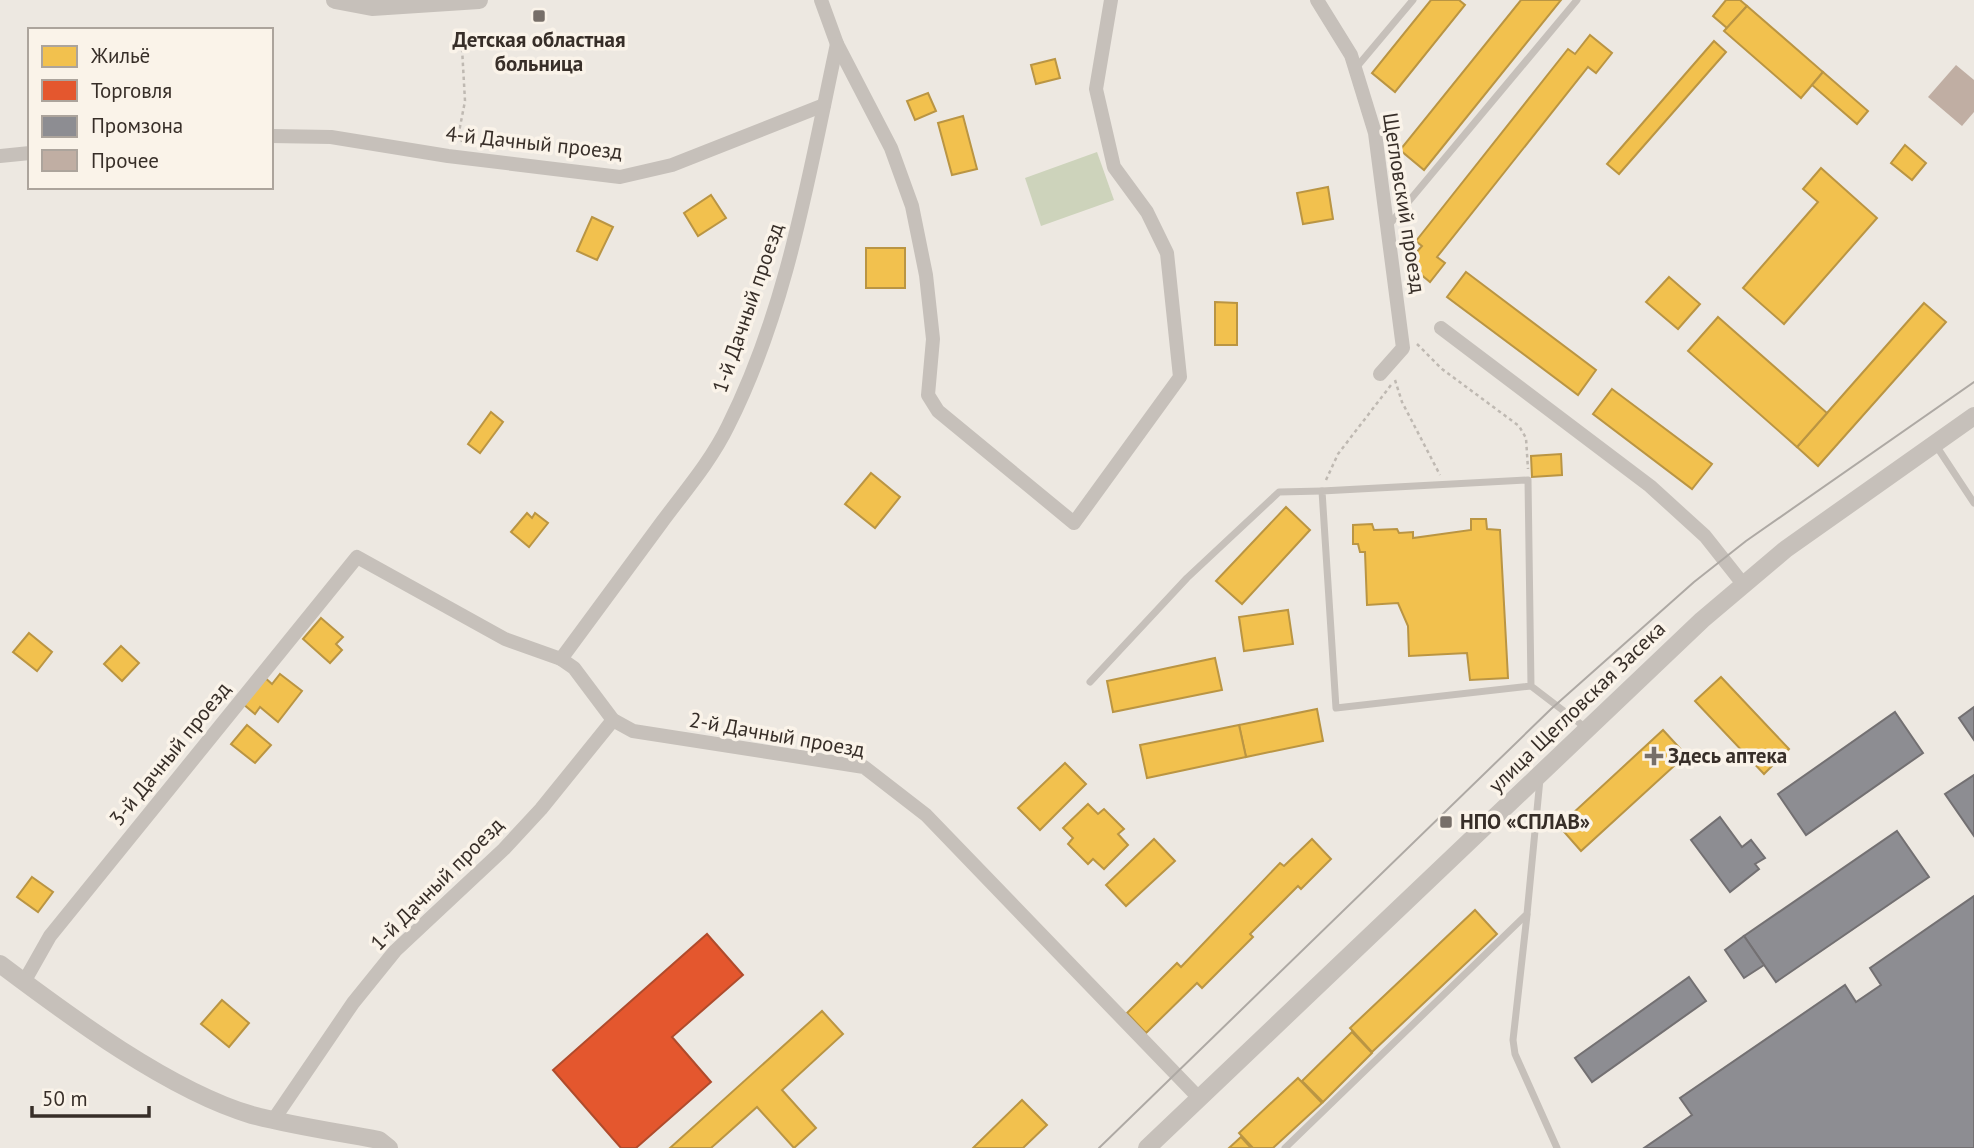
<svg xmlns="http://www.w3.org/2000/svg" width="1974" height="1148" font-family="'PT Sans',sans-serif">
<style>
.green{fill:#cdd3bb}
.homes{fill:#f2c14e;stroke:#ba9543;stroke-width:2}
.shops{fill:#e4572e;stroke:#b04b2c;stroke-width:2}
.industry{fill:#8d8d92;stroke:#737072;stroke-width:2}
.building{fill:#c0aea3}
.lines{fill:none;stroke-linecap:round;stroke-linejoin:round}
.path{stroke:#bfb9b2;stroke-width:2.5;stroke-dasharray:3.5 3.5;stroke-linecap:butt}
.service{stroke:#c6c0ba;stroke-width:7}
.minor{stroke:#c6c0ba;stroke-width:14}
.tertiary{stroke:#c6c0ba;stroke-width:18}
.tram{stroke:#aea9a4;stroke-width:2}
.poi-dot{fill:#776f69;stroke:#faf3e9;stroke-width:2.5}
.labels{text-anchor:middle;stroke-width:7;stroke-linejoin:round;paint-order:stroke}
.poi-label{font-size:21px;font-weight:bold;fill:#372e28;stroke:#faf3e9;text-anchor:start}
.street-label{font-size:21px;fill:#372e28;stroke:#faf3e9}
</style>
<rect width="100%" height="100%" fill="#ede8e1"/>
<polygon class="green" points="1097,152 1114,200 1041,226 1025,178"/>
<g class="homes">
<polygon points="1431,0 1459,0 1465,5 1395,92 1372,73"/>
<polygon points="1521,0 1561,0 1424,170 1400,150"/>
<polygon points="1726,0 1740,0 1747,6 1727,28 1713,16"/>
<polygon points="1747,6 1823,72 1801,98 1724,31"/>
<polygon points="1590,35 1612,53 1596,73 1588,67 1437,257 1445,263 1430,282 1407,263 1422,246 1416,241 1568,49 1575,54"/>
<polygon points="1714,41 1726,52 1619,174 1607,164"/>
<polygon points="1055,59 1060,78 1036,84 1031,65"/>
<polygon points="1823,72 1868,111 1857,124 1812,85"/>
<polygon points="928,93 936,111 915,120 907,101"/>
<polygon points="963,116 977,169 952,175 938,123"/>
<polygon points="1905,145 1926,163 1912,180 1891,163"/>
<polygon points="1821,168 1877,218 1784,324 1743,288 1818,202 1803,189"/>
<polygon points="1328,187 1333,219 1303,224 1297,193"/>
<polygon points="711,195 726,218 698,236 684,213"/>
<polygon points="592,217 613,227 597,260 577,251"/>
<rect x="866" y="248" width="39" height="40"/>
<polygon points="1466,272 1596,370 1578,395 1447,297"/>
<polygon points="1669,277 1700,304 1678,329 1646,302"/>
<polygon points="1215,302 1237,303 1237,345 1215,345"/>
<polygon points="1924,303 1946,322 1818,466 1797,447"/>
<polygon points="1718,317 1827,413 1797,447 1688,351"/>
<polygon points="1612,389 1712,464 1692,489 1593,414"/>
<polygon points="491,412 503,422 480,453 468,444"/>
<polygon points="1561,454 1562,475 1532,477 1531,456"/>
<polygon points="871,473 900,497 875,528 845,504"/>
<polygon points="1286,507 1310,530 1242,604 1216,581"/>
<polygon points="527,513 532,518 535,513 548,523 529,547 511,532"/>
<polygon points="1471,519 1486,519 1487,529 1500,530 1508,678 1470,680 1467,653 1409,656 1408,626 1398,603 1367,605 1365,552 1360,552 1358,544 1353,544 1353,525 1372,524 1374,530 1397,529 1399,533 1413,532 1413,538 1471,530"/>
<polygon points="1288,610 1293,644 1244,651 1239,617"/>
<polygon points="321,618 343,637 336,644 342,650 330,663 303,639"/>
<polygon points="29,633 52,652 37,671 13,652"/>
<polygon points="121,646 139,663 122,681 104,664"/>
<polygon points="1215,658 1222,690 1113,712 1107,681"/>
<polygon points="280,674 302,691 278,722 260,707 255,714 242,703 263,676 272,684"/>
<polygon points="1721,677 1789,749 1764,774 1695,701"/>
<polygon points="1317,709 1323,741 1246,757 1239,725"/>
<polygon points="247,725 271,745 255,763 231,744"/>
<polygon points="1239,725 1246,757 1147,778 1140,745"/>
<polygon points="1663,730 1686,755 1581,851 1559,826"/>
<polygon points="1065,763 1086,784 1040,830 1018,808"/>
<polygon points="1088,804 1098,814 1104,809 1124,829 1118,834 1128,845 1104,869 1093,859 1088,864 1068,844 1073,838 1063,828"/>
<polygon points="1154,839 1175,861 1126,906 1106,885"/>
<polygon points="1312,839 1331,859 1301,889 1298,886 1250,934 1253,937 1202,988 1197,983 1146,1033 1127,1013 1177,963 1181,967 1280,863 1284,866"/>
<polygon points="32,877 53,892 38,912 17,897"/>
<polygon points="1475,910 1497,934 1372,1052 1350,1028"/>
<polygon points="222,1000 249,1023 229,1047 201,1024"/>
<polygon points="822,1011 843,1034 782,1090 816,1128 794,1148 757,1107 711,1148 670,1148"/>
<polygon points="1352,1032 1372,1053 1323,1102 1302,1081"/>
<polygon points="1298,1078 1322,1103 1273,1148 1253,1148 1239,1133"/>
<polygon points="1022,1100 1047,1125 1023,1148 973,1148"/>
<polygon points="1241,1137 1251,1148 1229,1148"/>
</g>
<polygon class="shops" points="707,934 743,975 672,1037 711,1082 636,1148 621,1148 553,1070"/>
<g class="industry">
<polygon points="1974,707 1974,740 1959,718"/>
<polygon points="1895,712 1923,753 1806,835 1778,794"/>
<polygon points="1974,775 1974,836 1945,794"/>
<polygon points="1720,817 1742,847 1751,840 1765,858 1755,864 1759,869 1730,892 1691,840"/>
<polygon points="1897,831 1929,877 1776,982 1744,936"/>
<polygon points="1974,896 1974,1148 1644,1148 1692,1115 1680,1098 1845,985 1856,1002 1881,985 1870,968"/>
<polygon points="1744,936 1764,965 1744,978 1725,950"/>
<polygon points="1689,977 1706,1001 1592,1082 1575,1058"/>
</g>
<polygon class="building" points="1956,65 1974,80 1974,112 1962,126 1928,97"/>
<g class="lines">
<g class="path">
<polyline points="462,142 459,132 465,101 462,48"/>
<polyline points="1417,344 1442,369 1519,426 1526,438 1528,469"/>
<polyline points="1395,380 1402,402 1440,475"/>
<polyline points="1326,480 1338,454 1391,385"/>
</g>
<g class="service">
<polyline points="1355,69 1413,0"/>
<polyline points="1389,225 1577,0"/>
<polyline points="1935,444 1974,503"/>
<polyline points="1090,682 1187,578 1279,492 1322,491"/>
<polyline points="1531,686 1336,708 1322,491 1528,480 1531,686 1586,728"/>
<polyline points="1527,915 1513,1040 1515,1054 1557,1148"/>
<polyline points="1285,1148 1527,914 1540,779"/>
</g>
<g class="minor">
<polyline points="821,0 837,44 891,148 912,206 926,275 933,339 928,395 938,411 1074,523 1180,377 1167,253 1147,212 1114,167 1096,89 1111,0"/>
<polyline points="1317,0 1351,55 1375,133 1403,348 1380,374"/>
<polyline points="271,136 331,137 448,156 620,177 672,165 824,105"/>
<polyline points="0,156 30,153"/>
<polyline points="1441,328 1650,486 1705,536 1743,584"/>
<path d="M561 659C595 613 628 568 662 522 685 491 711 461 728 426 788 307 809 173 837 44"/>
<polyline points="24,982 50,936 357,557 505,639 561,659 574,668 613,720 633,731 864,767 926,815 1198,1097"/>
<polyline points="274,1119 353,1003 395,951 504,849 541,809 613,720"/>
</g>
<g class="tertiary">
<polyline points="335,0 372,7 479,0"/>
<path d="M0 964C69 1016 170 1091 252 1115 293 1126 337 1132 379 1140L389 1148"/>
<polyline points="1147,1148 1702,620 1786,549 1974,416"/>
</g>
<polyline class="tram" points="1099,1148 1551,709 1694,582 1746,541 1974,382"/>
</g>
<g class="poi-dot">
<rect x="532" y="9" width="14" height="14" rx="3.5"/>
<path d="M1650.5 745.5h7v7h7v7h-7v7h-7v-7h-7v-7h7z"/>
<rect x="1439" y="815" width="14" height="14" rx="3.5"/>
</g>
<g class="labels">
<g class="poi-label">
<text x="539" y="47" text-anchor="middle">Детская областная<tspan x="539" dy="24">больница</tspan></text>
<text x="1668" y="763">Здесь аптека</text>
<text x="1460" y="829">НПО «СПЛАВ»</text>
</g>
<g class="street-label">
<text transform="translate(534 143) rotate(6)" y="7">4-й Дачный проезд</text>
<text transform="translate(1404 203) rotate(81)" y="7">Щегловский проезд</text>
<text transform="translate(748 308) rotate(-71)" y="7">1-й Дачный проезд</text>
<text transform="translate(1577 707) rotate(-44)" y="7">улица Щегловская Засека</text>
<text transform="translate(777 735) rotate(10)" y="7">2-й Дачный проезд</text>
<text transform="translate(170 754) rotate(-51)" y="7">3-й Дачный проезд</text>
<text transform="translate(437 884) rotate(-45)" y="7">1-й Дачный проезд</text>
</g>
</g>
<rect x="28" y="28" width="245" height="161" fill="#faf3e9" stroke="#aca49c" stroke-width="2"/>
<rect x="42" y="46" width="35" height="21" fill="#f2c14e" stroke="#aca49c" stroke-width="2"/>
<text x="91" y="63" font-size="21" fill="#372e28">Жильё</text>
<rect x="42" y="80" width="35" height="21" fill="#e4572e" stroke="#aca49c" stroke-width="2"/>
<text x="91" y="98" font-size="21" fill="#372e28">Торговля</text>
<rect x="42" y="116" width="35" height="21" fill="#8d8d92" stroke="#aca49c" stroke-width="2"/>
<text x="91" y="133" font-size="21" fill="#372e28">Промзона</text>
<rect x="42" y="150" width="35" height="21" fill="#c0aea3" stroke="#aca49c" stroke-width="2"/>
<text x="91" y="168" font-size="21" fill="#372e28">Прочее</text>
<path d="M32 1106v10h117v-10" fill="none" stroke="#372e28" stroke-width="3.5"/>
<text x="42" y="1106" font-size="21" fill="#372e28" stroke="#faf3e9" stroke-width="5" paint-order="stroke">50 m</text>
</svg>
